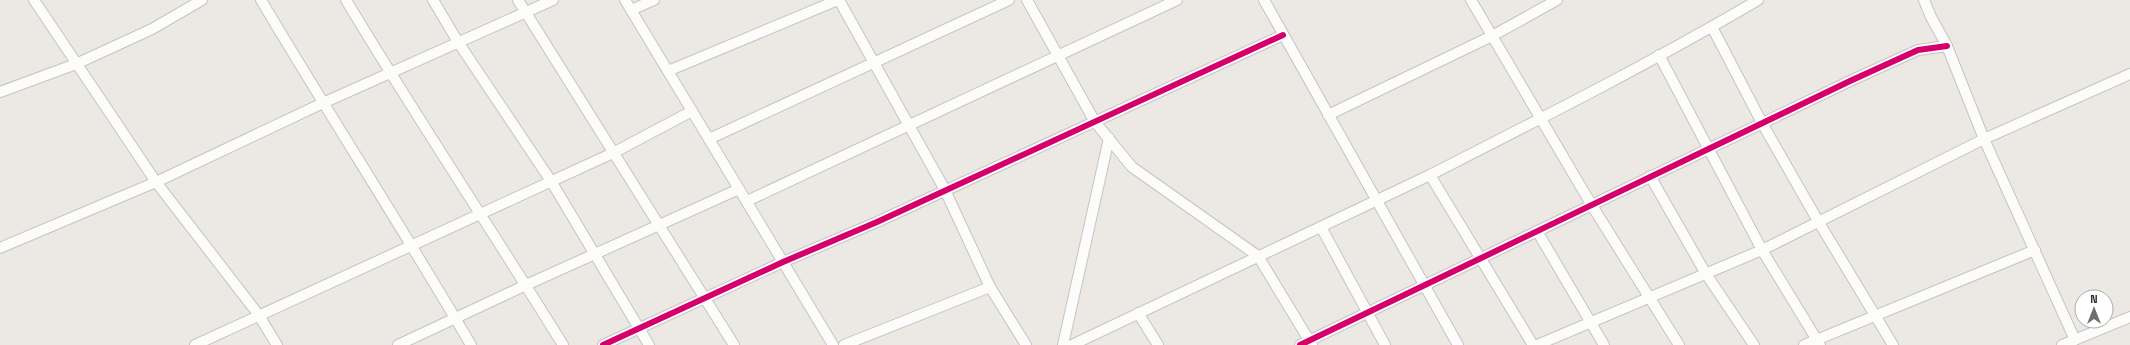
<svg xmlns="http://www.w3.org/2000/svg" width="2130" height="345" font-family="'Space Grotesk',sans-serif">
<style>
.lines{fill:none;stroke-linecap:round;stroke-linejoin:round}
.minor-casing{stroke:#c5c4c5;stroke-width:12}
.minor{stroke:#fcfcfb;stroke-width:10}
.cycleway-casing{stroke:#fff;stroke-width:8}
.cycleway{stroke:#d6006c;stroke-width:6}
</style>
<rect width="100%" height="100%" fill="#ece8e4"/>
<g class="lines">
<defs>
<g id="minor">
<polyline points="34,0 156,182 258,314 277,345"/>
<path d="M261 0C330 116 403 229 471 345"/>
<path d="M346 0C416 117 492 230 563 345"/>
<polyline points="433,0 458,42 551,181 649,345"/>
<polyline points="518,0 734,345"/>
<polyline points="625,0 833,345"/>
<polyline points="839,0 945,190 990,287 1026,345"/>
<polyline points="1027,0 1095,122 1132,167 1258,256 1312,345"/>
<polyline points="1264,0 1458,345"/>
<polyline points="1471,0 1591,204 1679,345"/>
<polyline points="1924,0 1931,17 1947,46 1984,139 2075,340"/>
<polyline points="631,10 654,0"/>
<polyline points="1712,27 1762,123 1818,221 1893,345"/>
<polyline points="1659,55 1762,250 1820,345"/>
<polyline points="668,71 838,0"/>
<polyline points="0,92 76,64 152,29 202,0"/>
<polyline points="1328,115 1492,36 1557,0"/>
<polyline points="709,139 1009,0"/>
<polyline points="1650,176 1706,274 1754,345"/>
<polyline points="747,201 1177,0"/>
<polyline points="1321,227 1385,345"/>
<polyline points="1537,231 1604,345"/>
<polyline points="0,248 156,182 323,103 553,0"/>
<polyline points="1138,313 1158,345"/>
<polyline points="195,345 613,153 692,111"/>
<polyline points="398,345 526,285 739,189"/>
<polyline points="603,345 783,262 877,222 1283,35"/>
<polyline points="844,345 990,287"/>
<polyline points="1063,345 1109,138"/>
<polyline points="1072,345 1430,175"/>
<polyline points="1300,345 1850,81 1918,50 1947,46"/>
<path d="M1533 345 1430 175C1540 119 1651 63 1758 0"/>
<polyline points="1537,345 1762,250 1984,139 2130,74"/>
<polyline points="1804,345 2035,250"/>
<polyline points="2062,345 2130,317"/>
</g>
</defs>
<use href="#minor" class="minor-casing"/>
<use href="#minor" class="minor"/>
<defs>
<g id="cycleway">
<polyline points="603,345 783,262 877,222 1283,35"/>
<polyline points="1300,345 1850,81 1918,50 1947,46"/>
</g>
</defs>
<use href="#cycleway" class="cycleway-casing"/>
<use href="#cycleway" class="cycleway"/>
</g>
<g transform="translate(2094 309)"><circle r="19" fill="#ffffff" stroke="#ababab"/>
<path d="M0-3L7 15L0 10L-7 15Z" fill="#706f6e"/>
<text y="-6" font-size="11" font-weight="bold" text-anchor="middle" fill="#2e2e2e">N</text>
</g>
</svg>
